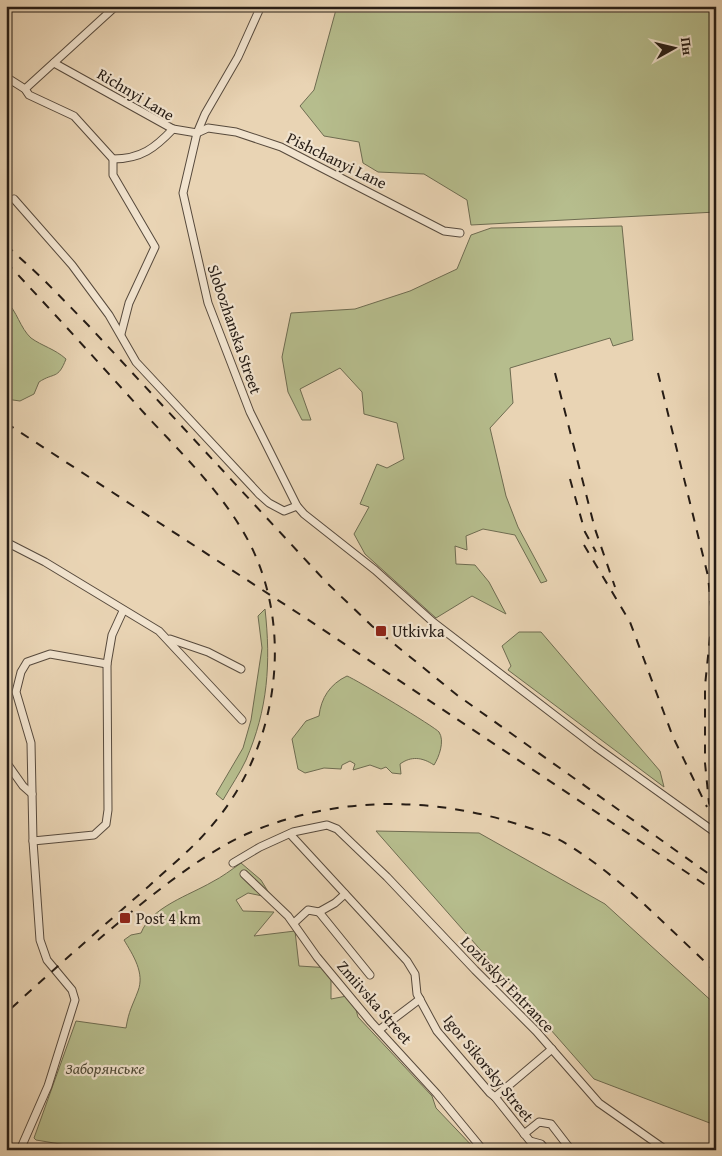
<svg xmlns="http://www.w3.org/2000/svg" width="722" height="1156" font-family="'Gentium Book Plus',serif">
<style>
.green{fill:#b6bd8d;stroke:#6e6c51}
.lines{fill:none;stroke-linecap:round;stroke-linejoin:round}
.street-casing{stroke:#574a3d;stroke-width:9}
.street{stroke:#f1e3ce;stroke-width:7}
.rail{stroke:#261c15;stroke-width:2;stroke-dasharray:9 9;stroke-linecap:butt}
.poi-dot{fill:#8f2418;stroke:#f1e3ce;stroke-width:2}
.labels{text-anchor:middle;stroke-width:4.5;stroke-linejoin:round;paint-order:stroke}
.street-label{font-size:16px;fill:#261c15;stroke:#f1e3ce}
.poi-label{font-size:16px;fill:#261c15;stroke:#f1e3ce;text-anchor:start}
.park-label{font-size:16px;font-style:italic;fill:#514c39;stroke:#f1e3ce}
</style>
<rect width="100%" height="100%" fill="#e9d4b4"/>
<filter id="stains"><feTurbulence type="fractalNoise" baseFrequency=".004" numOctaves="4"/><feColorMatrix values="0 0 0 0 .2 0 0 0 0 .09 0 0 0 0 .02 0 0 0 .5 -.17"/></filter>
<radialGradient id="worn" r=".72"><stop offset=".6" stop-color="#630" stop-opacity="0"/><stop offset="1" stop-color="#630" stop-opacity=".3"/></radialGradient>
<g class="green">
<polygon points="337,6 716,6 716,212 471,225 467,200 424,174 378,172 363,163 359,142 324,136 300,106 314,90"/>
<polygon points="622,226 633,340 613,346 610,338 510,368 513,403 490,428 506,496 518,527 547,581 541,583 515,535 483,529 466,536 467,550 455,546 456,564 475,565 489,582 506,614 472,596 436,618 365,554 354,534 369,507 360,504 377,464 387,468 404,459 397,423 364,414 362,392 340,368 300,389 311,420 302,420 288,392 282,357 291,313 355,309 410,291 457,269 471,235 491,228"/>
<path d="M6 301C17 311 20 328 31 338 42 346 55 349 66 359 58 380 54 372 39 382L34 394 20 401 6 399Z"/>
<path d="M265 609C271 663 268 709 246 760 240 773 231 786 223 800L216 794 243 748 251 720 262 648 258 616Z"/>
<polygon points="519,632 541,632 660,771 664,787 508,670 511,666 502,646"/>
<path d="M347 676C357 680 435 727 439 732 445 741 439 757 434 765 422 757 411 756 400 764L401 774 392 773 386 767 381 769 370 765 353 770 355 764 350 761 342 765 341 769 324 768 305 773 298 769 292 739 306 721 319 716C321 698 330 684 347 676Z"/>
<polygon points="376,831 479,833 605,904 716,1005 716,1127 715,1125 594,1079"/>
<path d="M241 863 261 880 272 898 248 893 236 900 243 911 274 912 254 936 295 931 299 966 331 968V999L352 995 358 1017 432 1096 436 1108 476 1150H78V1147L36 1140 34 1138 76 1021 126 1028C129 1010 132 1007 138 991 145 973 133 955 124 940L131 935 141 933C151 907 190 895 212 882 222 877 231 870 241 863Z"/>
</g>
<g class="lines">
<defs>
<g id="street">
<polyline points="261,6 238,57 205,114 197,133 183,193 208,303 250,412 297,506 304,514 375,570 433,622 596,747 716,833"/>
<path d="M54 63 173 129C155 148 141 159 113 159"/>
<polyline points="6,77 25,89 29,95 74,116 113,159 113,175 155,247 129,303 121,334"/>
<polyline points="25,89 116,6"/>
<polyline points="173,129 197,133 208,128 236,132 281,147 444,231 460,233"/>
<polyline points="14,199 72,265 109,315 136,362 260,495 269,503 284,511 297,506"/>
<polyline points="6,542 45,562 159,631 242,720"/>
<polyline points="170,639 208,652 241,669"/>
<polyline points="6,762 23,786 32,794"/>
<polyline points="290,834 407,961 415,974 417,994 437,1031 490,1093 495,1097 530,1141 541,1144 546,1150"/>
<polyline points="33,841 94,835 106,824 108,810 107,664"/>
<polyline points="233,863 260,847 293,832 327,825 337,829 387,877 475,970 536,1031 599,1103 666,1150"/>
<polyline points="244,874 288,916 317,957 371,1022 437,1094 483,1150"/>
<polyline points="319,912 370,975"/>
<polyline points="294,923 308,910 319,912 335,903 345,894"/>
<polyline points="379,1030 420,999"/>
<polyline points="495,1097 552,1049"/>
<polyline points="524,1134 539,1122 551,1124 571,1150"/>
<polyline points="20,1150 48,1086 75,1000 72,990 47,960 40,940 33,841 31,743 16,692 21,672 27,662 50,654 107,664 112,635 123,611"/>
</g>
</defs>
<use href="#street" class="street-casing"/>
<use href="#street" class="street"/>
<g class="rail">
<polyline points="6,245 43,279 88,325 327,583 372,626 457,695 716,879"/>
<path d="M6 262C53 312 99 363 145 414 183 455 224 494 250 544 296 635 276 755 208 830 191 850 168 868 149 886 101 928 53 970 6 1013"/>
<polyline points="555,373 595,529 615,587"/>
<polyline points="658,373 708,576 712,617 705,686 705,763 709,803 716,816"/>
<polyline points="6,423 307,619 716,892"/>
<polyline points="570,479 585,532 596,552"/>
<polyline points="584,545 630,622 673,737 707,807"/>
<path d="M98 940C139 905 200 854 249 833 330 798 419 796 504 820 526 827 550 833 570 846 624 880 669 929 716 972"/>
</g>
</g>
<g class="poi-dot">
<rect x="375" y="625" width="12" height="12" rx="2.5"/>
<rect x="119" y="912" width="12" height="12" rx="2.5"/>
</g>
<g class="labels">
<g class="street-label">
<text transform="translate(136 94) rotate(31)" y="6">Richnyi Lane</text>
<text transform="translate(337 160) rotate(26)" y="6">Pishchanyi Lane</text>
<text transform="translate(235 329) rotate(71)" y="6">Slobozhanska Street</text>
<text transform="translate(508 984) rotate(46)" y="6">Lozivskyi Entrance</text>
<text transform="translate(375 1002) rotate(49)" y="6">Zmiivska Street</text>
<text transform="translate(489 1068) rotate(51)" y="6">Igor Sikorsky Street</text>
</g>
<g class="poi-label">
<text x="392" y="637">Utkivka</text>
<text x="136" y="924">Post 4 km</text>
</g>
<g class="park-label">
<text x="105" y="1074">Заборянське</text>
</g>
</g>
<rect width="722" height="1156" fill="none" stroke="#e9d4b4" stroke-width="25"/>
<rect x="8" y="8" width="707" height="1141" fill="none" stroke="#261c15" stroke-width="2.5"/>
<rect x="12" y="12" width="697" height="1131" fill="none" stroke="#261c15"/>
<g transform="translate(674 48) rotate(82)" stroke="#f1e3ce" stroke-width="4" paint-order="stroke">
<path d="M0-4L9 19L0 12L-9 19Z" fill="#261c15"/>
<text y="-8" font-size="14" font-weight="bold" text-anchor="middle" fill="#261c15">Пн</text>
</g>
<rect width="100%" height="100%" filter="url(#stains)"/>
<rect width="100%" height="100%" fill="url(#worn)"/>
</svg>
